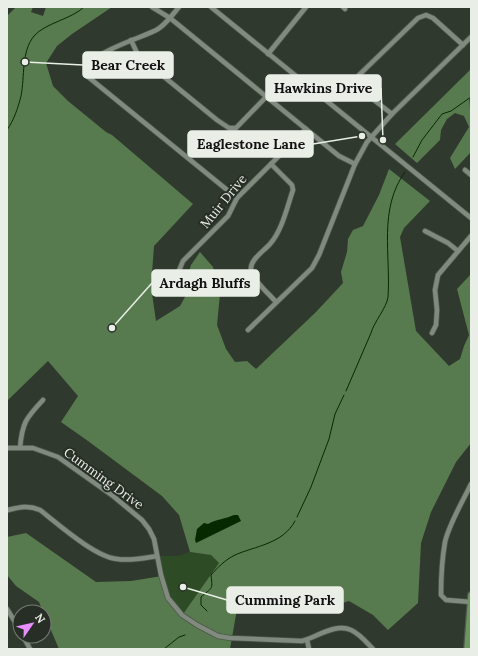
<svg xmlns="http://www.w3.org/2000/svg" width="478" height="656" font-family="Lora,serif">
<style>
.green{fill:#2d4b25}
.forest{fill:#577b4e}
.water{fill:#072900}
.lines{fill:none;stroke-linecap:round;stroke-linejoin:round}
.stream{stroke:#072900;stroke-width:1}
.minor-casing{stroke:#4e564c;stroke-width:6}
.major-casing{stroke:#4e564c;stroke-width:8}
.minor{stroke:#808a7e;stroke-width:4.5}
.major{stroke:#6b9660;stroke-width:5.5}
.labels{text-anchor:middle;stroke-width:4;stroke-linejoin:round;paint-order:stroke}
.street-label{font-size:13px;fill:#e9eee7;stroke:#272e25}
.leader{fill:none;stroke:#e9eee7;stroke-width:1.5}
.callout-dot{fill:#e9eee7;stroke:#272e25;stroke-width:1.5}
.callout{fill:#e9eee7;stroke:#e9eee7;stroke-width:1.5}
.callout-label{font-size:14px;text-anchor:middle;font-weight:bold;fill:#111}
</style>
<rect width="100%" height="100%" fill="#30392e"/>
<polygon class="green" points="190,552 211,555 219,563 182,615 168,598 157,556 178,556"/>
<g class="forest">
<polygon points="16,7 33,7 31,12 43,16 46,7 112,7 72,34 57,46 46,63 53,86 68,101 106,132 112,135 193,204 154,246 151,287 156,321 180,306 185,297 187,278 191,265 200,252 213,267 220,294 217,325 226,349 235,362 247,361 256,369 316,312 343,283 341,272 347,252 348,239 353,230 363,226 379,195 389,169 430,201 404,228 400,237 416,331 449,366 460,359 464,346 469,335 457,289 471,274 471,443 456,462 431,512 421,543 418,603 388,630 373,615 349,601 336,605 237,609 230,649 59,649 39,602 16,586 7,575 7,537 26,533 96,582 131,581 162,576 168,598 183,614 219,563 211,555 190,552 179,515 162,496 88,441 61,422 78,396 48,361 7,401 7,16"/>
<polygon points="471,69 471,152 455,169 450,158 469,127 464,116 455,113 447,119 441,130 440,140 417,163 395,144"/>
</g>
<path class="water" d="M234 515H238L241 521 196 543 195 540 197 529 204 523 208 524C217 519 225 519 234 515Z"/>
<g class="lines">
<g class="stream">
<polyline points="470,99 471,118"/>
<path d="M7 130C14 120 18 108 21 96 25 76 21 52 34 36 45 23 72 19 84 7"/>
<polyline points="413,157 422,140 442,114 451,111 471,97"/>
<path d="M346 391 371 333C374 322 387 307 388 297 391 255 378 209 405 172"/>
<polyline points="297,517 311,487 329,439 335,414 344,395"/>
<path d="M207 611 201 605V597C212 587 213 591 211 575 218 567 225 560 235 555 255 546 283 544 295 521"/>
<polyline points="164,649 179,637 185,635"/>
</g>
<defs>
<g id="minor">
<polyline points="152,7 170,18 339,156 355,164"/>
<path d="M179 7C173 14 166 24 158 29 144 38 81 53 87 76L237 198"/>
<polyline points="211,7 471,218"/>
<polyline points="343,7 345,9"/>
<polyline points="131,40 137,53 141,58 217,120 229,128 236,128 266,97"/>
<polyline points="268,54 306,7"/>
<polyline points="392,114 361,90 356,83 359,75 418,18 426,15 433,18 463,45"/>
<path d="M271 164 292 185 293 190C287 207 282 231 270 244 264 251 249 260 251 271 253 280 270 295 276 302"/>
<polyline points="465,170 471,175"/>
<polyline points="425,231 448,243 458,251"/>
<polyline points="178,273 183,261 228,216 237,198 306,129"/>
<polyline points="248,330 312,268 319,255 355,164 367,142 392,114 471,37"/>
<polyline points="432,333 436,325 437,310 435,290 438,275 471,236"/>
<path d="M7 448H33L58 457 113 496 142 520 149 529 154 539 161 575 168 598 182 615 197 625 218 636 230 638 302 641C317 637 335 623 351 630 360 634 367 643 373 649"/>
<path d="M20 448C22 423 26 418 43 400"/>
<path d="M471 484C463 501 449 524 445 542 442 559 441 578 441 595L446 600 471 602"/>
<path d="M8 510C20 507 29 505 40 510 58 524 95 557 117 559 130 561 144 558 157 556"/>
<polyline points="7,609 20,630"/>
<polyline points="23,636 30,649"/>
<polyline points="307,640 309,649"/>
</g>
<polyline id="major" points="467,649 471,595"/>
</defs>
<use href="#minor" class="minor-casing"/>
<use href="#major" class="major-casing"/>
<use href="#minor" class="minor"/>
<use href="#major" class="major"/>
</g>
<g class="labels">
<g class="street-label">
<text transform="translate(223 201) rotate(-51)" y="5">Muir Drive</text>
<text transform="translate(104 478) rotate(36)" y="5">Cumming Drive</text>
</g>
</g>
<path class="leader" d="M25 62L83 65M383 140L381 88M362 136L313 144M112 328L152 283M183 587L227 600"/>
<g class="callout-dot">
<circle cx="25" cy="62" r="4"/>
<circle cx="383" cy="140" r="4"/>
<circle cx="362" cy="136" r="4"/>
<circle cx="112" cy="328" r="4"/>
<circle cx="183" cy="587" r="4"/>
</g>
<g class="callout">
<rect x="83" y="52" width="90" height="26" rx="4"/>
<rect x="266" y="75" width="115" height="26" rx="4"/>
<rect x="188" y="131" width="125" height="26" rx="4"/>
<rect x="152" y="270" width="107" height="26" rx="4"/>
<rect x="227" y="587" width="116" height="26" rx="4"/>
</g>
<g class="callout-label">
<text x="128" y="70">Bear Creek</text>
<text x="323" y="93">Hawkins Drive</text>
<text x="251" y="149">Eaglestone Lane</text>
<text x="205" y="288">Ardagh Bluffs</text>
<text x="285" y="605">Cumming Park</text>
</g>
<rect width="478" height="656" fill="none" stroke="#e9eee7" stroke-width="16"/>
<g transform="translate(32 624) rotate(56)"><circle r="19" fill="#272e25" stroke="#757b73"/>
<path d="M0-3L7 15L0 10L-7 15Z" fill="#e88eff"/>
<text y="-6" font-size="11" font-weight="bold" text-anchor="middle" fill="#e9eee7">N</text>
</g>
</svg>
